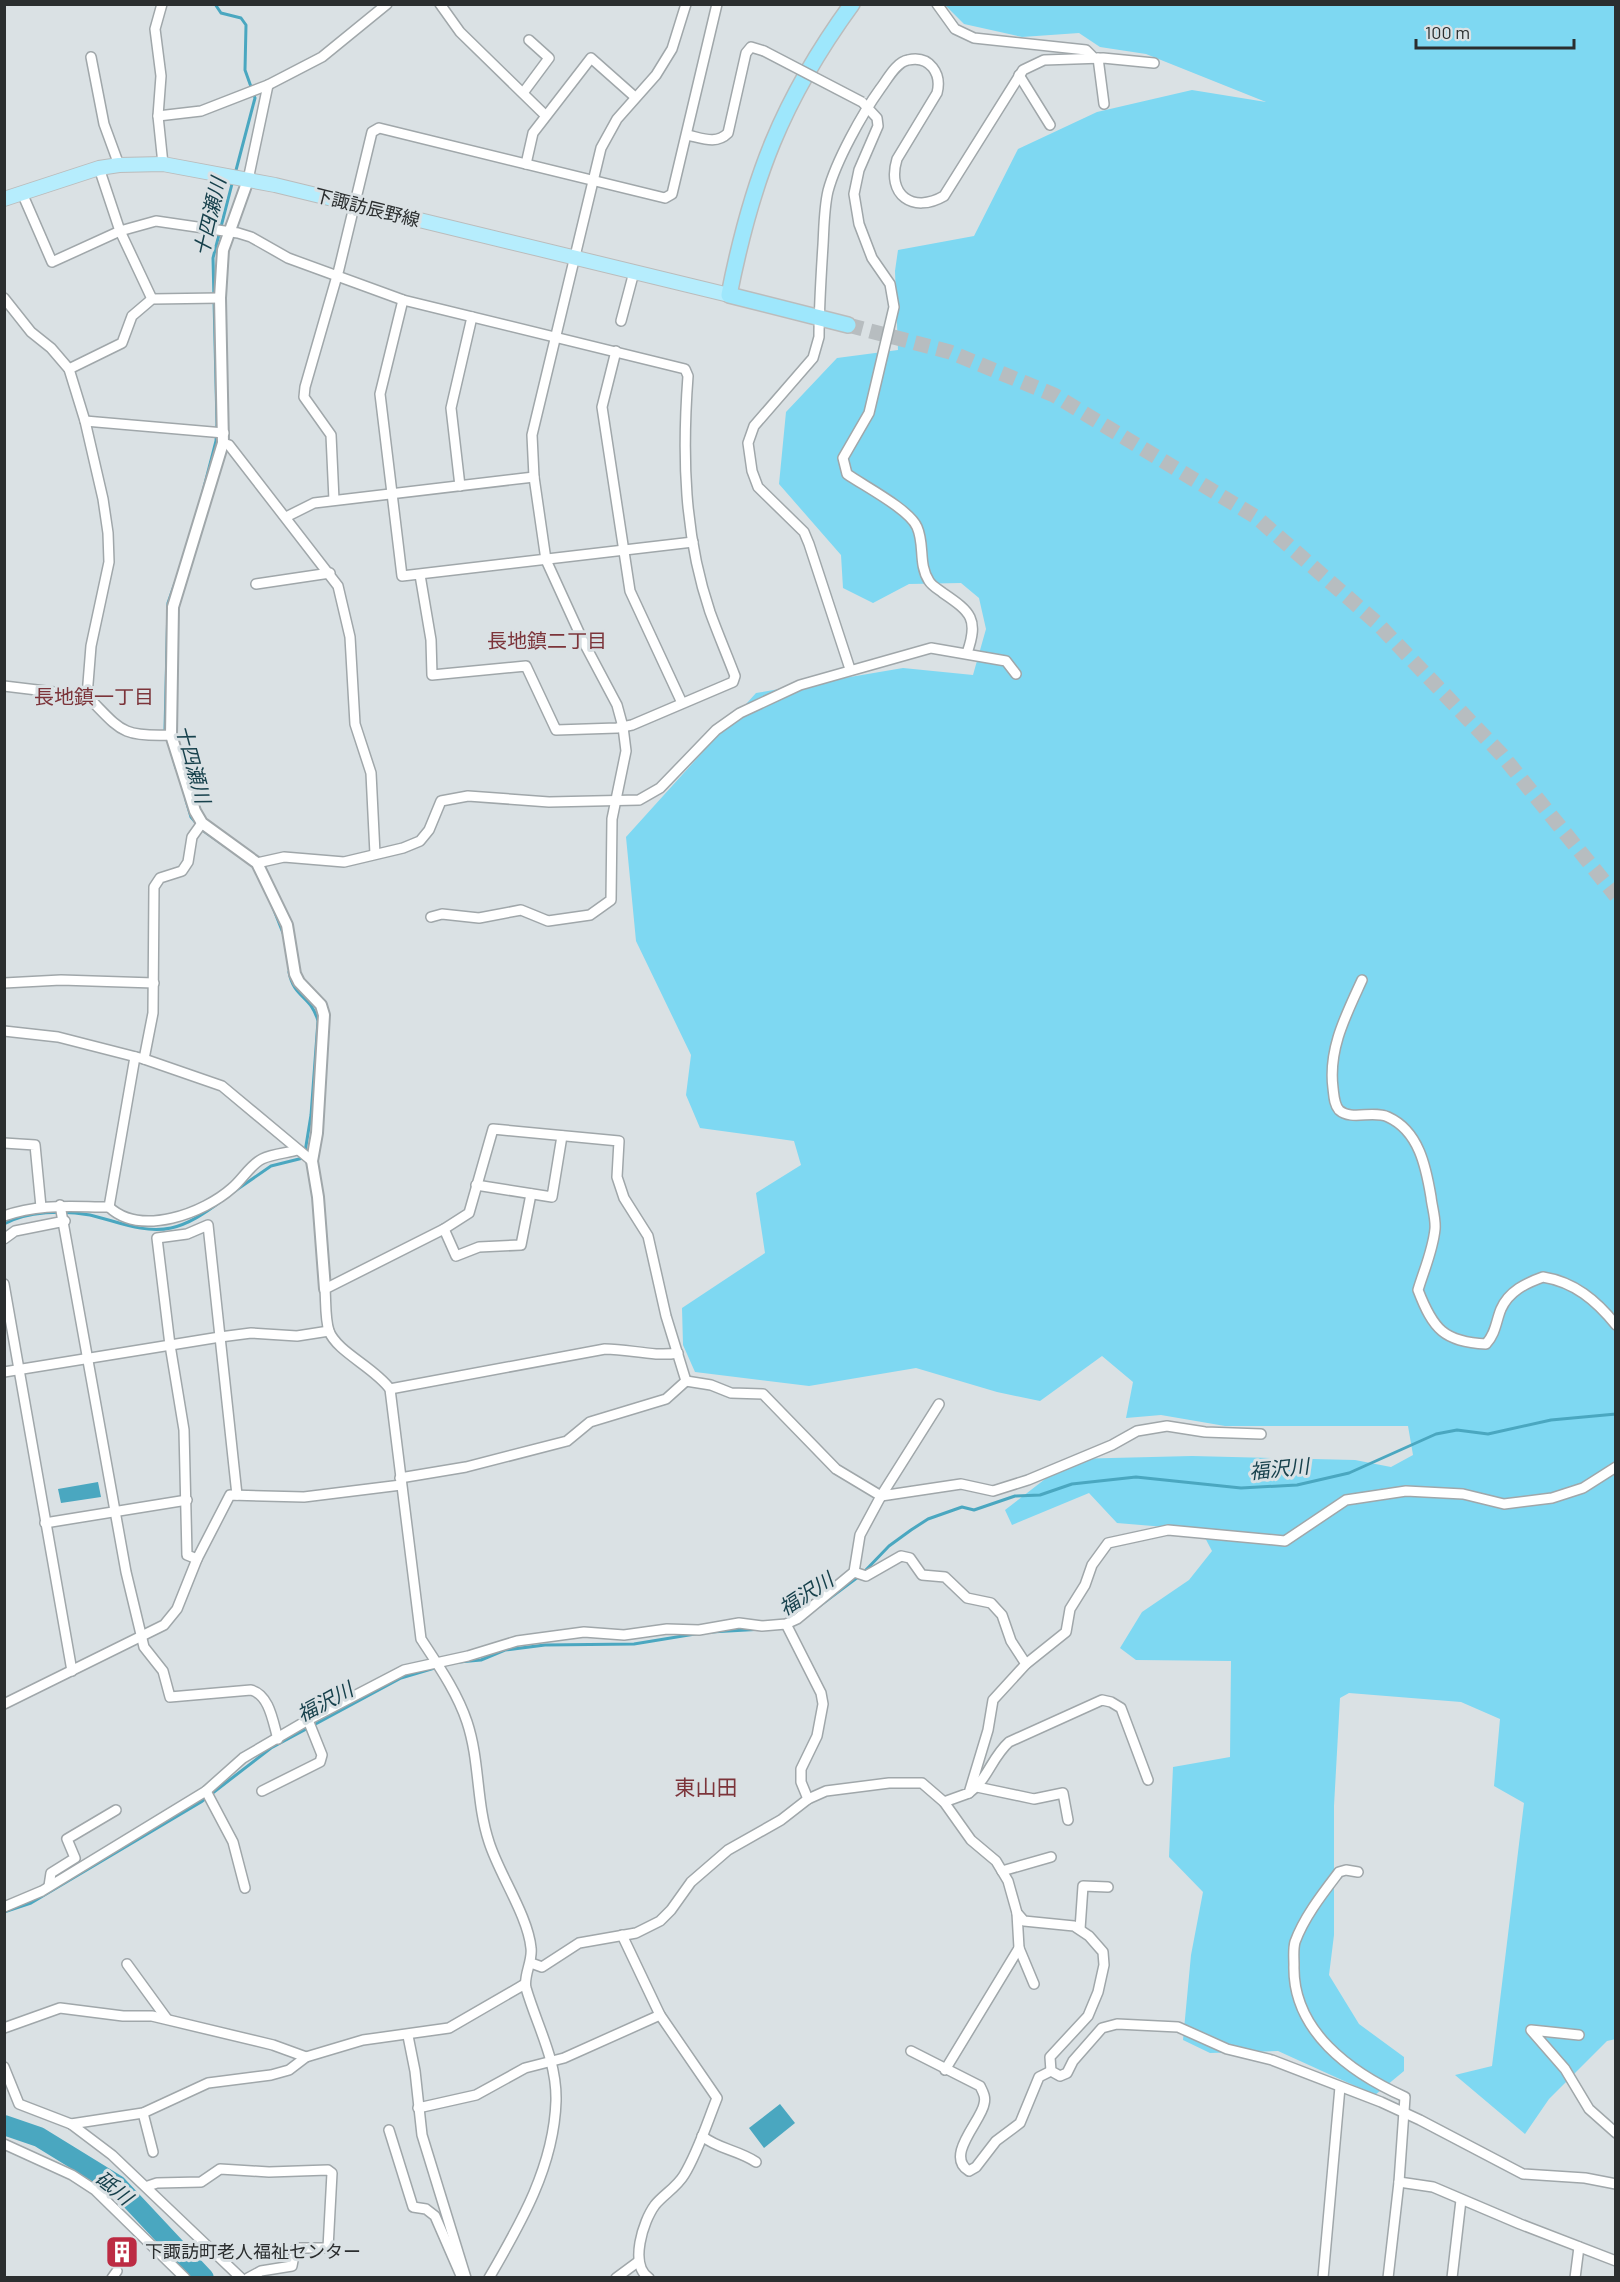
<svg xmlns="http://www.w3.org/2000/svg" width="1620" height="2282" font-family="Barlow,'Noto Sans JP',sans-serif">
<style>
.green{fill:#7ed8f2}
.water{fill:#4aa7c0}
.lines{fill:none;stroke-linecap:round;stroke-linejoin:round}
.stream{stroke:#4aa7c0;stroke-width:3}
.river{stroke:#4aa7c0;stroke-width:20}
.trunk-tunnel{stroke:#b7bdc0;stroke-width:15;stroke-dasharray:15 8;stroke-linecap:butt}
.minor-casing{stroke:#a0a7aa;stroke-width:12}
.tertiary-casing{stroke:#a0a7aa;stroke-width:14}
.primary-casing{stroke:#bbbcbc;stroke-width:16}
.trunk-casing{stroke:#bbbcbc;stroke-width:18}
.minor{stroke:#fff;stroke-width:9}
.tertiary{stroke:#fff;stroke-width:10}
.primary{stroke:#b6edfd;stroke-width:14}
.trunk{stroke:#9ee7fc;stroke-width:15}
.minor-bridge-casing{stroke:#a0a7aa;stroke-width:12;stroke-linecap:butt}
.minor-bridge{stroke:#fff;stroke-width:9}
.labels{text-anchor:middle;stroke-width:6;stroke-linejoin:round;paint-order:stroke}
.street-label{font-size:18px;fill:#2b2e2f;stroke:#dae1e4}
.poi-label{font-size:18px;fill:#2b2e2f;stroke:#dae1e4;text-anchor:start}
.water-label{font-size:20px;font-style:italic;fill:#17414c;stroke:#dae1e4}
.neighbourhood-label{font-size:20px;fill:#7c343a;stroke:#dae1e4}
.quarter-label{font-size:21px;fill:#7c343a;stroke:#dae1e4}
</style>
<rect width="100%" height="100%" fill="#dae1e4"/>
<polygon class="green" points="945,5 1615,5 1616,2039 1607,2041 1549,2099 1525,2134 1455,2075 1492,2066 1524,1803 1494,1786 1500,1719 1461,1702 1349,1693 1340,1698 1334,1806 1334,1935 1329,1975 1359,2024 1404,2057 1404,2071 1375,2095 1278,2051 1210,2053 1183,2040 1191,1955 1203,1892 1169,1857 1173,1767 1230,1757 1231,1661 1136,1660 1120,1648 1142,1612 1189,1580 1212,1551 1201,1530 1117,1523 1089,1493 1012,1525 1005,1510 1071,1459 1192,1456 1355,1460 1391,1467 1413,1455 1408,1426 1225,1426 1161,1415 1126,1418 1133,1382 1102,1356 1040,1401 997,1392 916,1368 809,1386 695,1372 683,1345 682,1308 765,1253 756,1193 801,1165 794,1141 700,1128 686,1095 691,1055 636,941 626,837 756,693 903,668 973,675 986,629 979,598 961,583 909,584 873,603 843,588 841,555 779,484 786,412 837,358 898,350 895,271 898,250 974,236 1018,149 1097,112 1192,90 1266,102 1146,54 1100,47 1079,33 1022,37 964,24"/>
<g class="water">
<polygon points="98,1482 101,1497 61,1503 58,1489"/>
<polygon points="780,2104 795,2123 764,2148 749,2128"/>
</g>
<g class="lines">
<g class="stream">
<polyline points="215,4 221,13 241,18 246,25 245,70 255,98 235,174"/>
<polyline points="201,499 216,441 217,424 213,258 233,180"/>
<polyline points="175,583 168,603 165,730 176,768"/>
<polyline points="186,800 191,817 197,824"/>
<polyline points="201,829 225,846"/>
<polyline points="272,905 283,933"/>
<path d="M289 972C294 999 311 995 318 1021L311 1115 305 1152"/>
<polyline points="232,1193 271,1166 303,1158"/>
<path d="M4 1224C27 1211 64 1210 90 1215 116 1221 144 1234 171 1228 189 1224 205 1213 220 1202"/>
<polyline points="863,1573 889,1546 911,1530 928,1519 962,1507 974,1510 1015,1496 1040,1495 1072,1484 1136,1477 1241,1488 1297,1485 1349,1473 1436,1434 1457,1430 1488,1434 1551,1420 1616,1414"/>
<polyline points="818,1607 858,1577"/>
<polyline points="711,1632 782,1628"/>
<polyline points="459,1662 481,1660 505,1650 545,1645 634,1644 695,1634"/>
<polyline points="4,1912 31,1903 201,1802 271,1748 401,1678 438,1667"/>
</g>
<polyline class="river" points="4,2125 39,2137 117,2185 204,2278"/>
<polyline class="trunk-tunnel" points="848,325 950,352 1054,395 1256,517 1377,623 1502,755 1616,896"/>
<defs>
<g id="minor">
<polyline points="162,4 155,29 161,76 158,116 163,164"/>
<polyline points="440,4 460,32 545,115"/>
<polyline points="937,4 955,29 974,38 1086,50 1094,58"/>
<polyline points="91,57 104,124 119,165"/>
<polyline points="1098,58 1104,104"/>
<polyline points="1019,75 1050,125"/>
<polyline points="523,93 549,58 529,40"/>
<path d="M864 104 877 118 878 126 859 170 854 194 859 224 872 258 890 284 894 307 869 413 843 458 847 474C864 486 909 509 917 527 925 545 918 564 929 581 932 586 938 589 943 593 971 612 979 619 967 653"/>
<polyline points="158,116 201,111 268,85 322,57 387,4"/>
<path d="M687 135C702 138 716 145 728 133L746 53 751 47 764 51"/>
<polyline points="526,164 533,133 591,58 635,97"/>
<polyline points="99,168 120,231 152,299"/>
<polyline points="248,180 268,85"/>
<path d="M22 193 52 262 120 231 156 221 238 233 251 237 288 258 403 300 685 369 688 376C682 456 684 535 710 612 718 634 727 655 735 676L733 682 632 725 617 728 556 730 526 666 432 675 431 640 420 575"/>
<polyline points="4,298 31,332 51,348 69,369 85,421 103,499 108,533 109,562 91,646 87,696"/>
<polyline points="403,300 380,394 402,576 693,542"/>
<polyline points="621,321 634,272"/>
<polyline points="616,351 602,407 630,591 682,703"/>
<polyline points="69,369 122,343 132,316 152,299 220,298"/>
<polyline points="85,421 224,433"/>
<polyline points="223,443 229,445 338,586 350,637 355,724 371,773 375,854"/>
<polyline points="460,486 451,408 472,317"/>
<polyline points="334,500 331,435 304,397 305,387 339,269 372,132 379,128 665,198 672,194 717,4"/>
<polyline points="286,517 314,503 534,477"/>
<polyline points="256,584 330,573"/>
<path d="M850 669 809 544 804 532 758 487 752 471 748 443 754 426 813 358 819 337C819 307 821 276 823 245 824 228 824 208 828 191 836 161 862 114 880 89 887 80 896 62 908 60 930 55 942 74 937 93L897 159C886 195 913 214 944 196L1023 70 1044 60 1103 58 1154 63"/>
<path d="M4 686 87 696C121 730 120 737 171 735"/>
<polyline points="257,863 284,857 344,862 403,848 420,841 429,830 441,801 468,796 549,802 639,800 660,788 716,730 740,713 800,685 931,648 1006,661 1016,674"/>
<polyline points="431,917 442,914 479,918 521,910 548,921 590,915 611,900 612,819 626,751 623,727 617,705 583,641 546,560 534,477 532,435 601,148 617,119 656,75 672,49 686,4"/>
<path d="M1362 980C1346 1015 1328 1049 1333 1088 1334 1096 1334 1104 1339 1110 1351 1121 1373 1110 1388 1117 1419 1131 1426 1167 1431 1197 1432 1207 1436 1219 1435 1229 1433 1250 1424 1270 1418 1290 1433 1329 1444 1342 1486 1344 1496 1333 1496 1321 1501 1309 1509 1291 1526 1283 1543 1277 1574 1282 1596 1300 1616 1325"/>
<polyline points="4,983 61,980 154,983"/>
<polyline points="4,1031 58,1037 144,1059 222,1086 312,1161"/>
<polyline points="144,1059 153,1013 154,887 160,878 182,871 188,862 192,837 202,823"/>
<polyline points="4,1143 35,1145 41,1207"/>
<polyline points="476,1185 552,1197 562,1136"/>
<path d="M60 1205 126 1572 144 1647 163 1671 170 1697 251 1690C270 1695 273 1723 278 1739"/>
<path d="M109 1207C141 1237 204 1213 232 1188 242 1180 250 1165 262 1159 272 1154 287 1153 298 1150"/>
<path d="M4 1216C40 1203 73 1207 109 1207L135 1057"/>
<polyline points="444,1229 456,1256 479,1247 521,1245 531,1194"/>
<polyline points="4,1239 15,1231 65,1221"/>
<polyline points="4,1284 72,1671"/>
<polyline points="4,1372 220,1337 251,1333 297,1336 329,1331"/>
<polyline points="686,1381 711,1385 731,1393 763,1394 836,1469 881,1496 961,1484 993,1491 1028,1480 1112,1445 1137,1431 1167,1426 1205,1432 1261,1434"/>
<path d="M390 1389 605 1349C630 1349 653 1357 678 1353"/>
<polyline points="400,1478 466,1467 567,1441 590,1422 666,1399 686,1381"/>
<polyline points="45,1523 187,1500"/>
<polyline points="197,1559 187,1555 184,1430 170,1345 157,1238 187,1234 208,1225 237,1495"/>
<polyline points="854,1572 866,1576 901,1556 910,1558 922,1575 945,1577 967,1598 991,1603 1002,1615 1011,1641 1026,1664"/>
<polyline points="786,1624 821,1693 823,1704 817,1736 801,1769 801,1782 808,1799"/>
<polyline points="4,1704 164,1625 177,1609 197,1559 230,1495 304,1497 401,1485"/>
<polyline points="977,1787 1034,1799 1063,1793 1068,1820"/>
<polyline points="206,1791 233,1842 245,1888"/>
<polyline points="262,1791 320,1762 322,1755 308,1720"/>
<path d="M969 1793C988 1779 992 1757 1009 1742L1102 1700 1111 1702 1121 1708 1148 1780"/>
<polyline points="944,1802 969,1793 988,1730 993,1700 1026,1664 1066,1632 1070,1609 1085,1585 1092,1565 1108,1543 1168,1530 1285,1541 1346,1500 1406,1491 1463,1494 1504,1504 1552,1498 1583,1488 1616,1467"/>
<polyline points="1002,1871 1051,1857"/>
<path d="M1358 1872 1346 1870 1339 1872C1323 1893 1304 1917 1295 1942 1293 1949 1294 1958 1294 1965 1292 2031 1351 2073 1405 2097L1399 2182 1388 2278"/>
<polyline points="49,1886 51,1873 75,1858 67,1839 116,1810"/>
<polyline points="4,1907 42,1891 206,1791 243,1758 308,1720 404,1670 468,1656 517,1641 584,1632 624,1635 667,1629 699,1630 739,1623 762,1626 786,1624 797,1619 854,1572 860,1535 881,1496 939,1404"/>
<polyline points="1080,1929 1083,1886 1108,1887"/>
<path d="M622 1935 660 2015 717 2098C707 2123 698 2152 684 2175 677 2187 663 2195 655 2205 643 2221 629 2265 649 2278"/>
<polyline points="1019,1948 1034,1984"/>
<polyline points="531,1963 542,1967 579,1943 636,1933 660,1921 671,1910 691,1882 728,1850 781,1820 808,1799 826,1791 889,1783 922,1783 944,1802 971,1840 996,1861 1008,1881 1017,1913 1024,1921 1074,1926 1089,1936 1103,1952 1104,1965 1098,1992 1088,2016 1050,2057 1051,2071 1060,2076 1067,2073 1073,2061 1102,2028 1117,2024 1178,2027 1227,2049 1272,2060 1381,2102 1420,2120 1523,2174 1585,2178 1616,2184"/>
<polyline points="127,1964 167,2019"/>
<polyline points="4,2028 60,2008 123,2016 152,2016 273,2045 306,2057"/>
<polyline points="1579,2035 1531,2030 1565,2069 1589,2109 1616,2133"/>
<polyline points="408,2036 415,2071 422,2135 466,2278"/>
<path d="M911 2051 980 2086C983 2092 986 2097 984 2104 982 2120 944 2156 969 2171L976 2167 996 2141 1020 2123 1039 2077 1051 2071"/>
<polyline points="4,2067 19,2104 71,2124 112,2155 241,2278"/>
<polyline points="945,2070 1019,1948 1017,1913"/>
<polyline points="418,2108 476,2095 525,2068 564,2058 660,2015"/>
<polyline points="143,2113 153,2152"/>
<polyline points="71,2124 143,2113 208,2083 271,2075 289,2070 306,2057 363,2040 449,2028 525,1984"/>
<polyline points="389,2130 413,2207 426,2209 435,2216 462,2278"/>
<path d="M702 2136C718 2149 738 2150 756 2162"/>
<polyline points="4,2144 72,2175 95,2190 185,2278"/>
<polyline points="1399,2182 1433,2187 1520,2224 1616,2261"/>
<polyline points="148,2186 157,2183 201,2182 220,2169 269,2172 328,2170 332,2173 328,2248 299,2248 295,2250 292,2266 261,2271 248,2278"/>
<polyline points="112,2278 117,2271"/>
<path d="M489 2278C521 2223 554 2166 556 2101 557 2060 537 2026 526 1988 523 1976 533 1961 531 1948 528 1916 499 1874 489 1842 476 1803 480 1761 467 1722 457 1692 438 1665 421 1639L390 1389C374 1367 337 1352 329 1331 325 1319 326 1302 325 1289L444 1229 469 1213 493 1129 619 1141 617 1177 624 1198 648 1236 666 1316 686 1381"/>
<polyline points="616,2278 639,2261"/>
<polyline points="1323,2278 1340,2087"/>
<polyline points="1452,2278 1461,2200"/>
<polyline points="1575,2278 1579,2247"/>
</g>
<polyline id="tertiary" points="248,180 223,250 220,298 223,443 173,607 171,735 195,811 202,823 257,863 287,925 295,974 299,982 321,1005 324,1015 317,1133 312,1161 318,1197 325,1289"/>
<polyline id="primary" points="4,199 99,168 119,165 163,164 275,185 729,295"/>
<path id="trunk" d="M848 325 729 295C752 179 782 100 852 4"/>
</defs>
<use href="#minor" class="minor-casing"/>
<use href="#tertiary" class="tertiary-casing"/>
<use href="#primary" class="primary-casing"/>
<use href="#trunk" class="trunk-casing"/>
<use href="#minor" class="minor"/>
<use href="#tertiary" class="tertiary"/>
<use href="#primary" class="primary"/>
<use href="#trunk" class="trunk"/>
<defs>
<polyline id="minor-bridge" points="764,51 862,102"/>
</defs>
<use href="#minor-bridge" class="minor-bridge-casing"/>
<use href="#minor-bridge" class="minor-bridge"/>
</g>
<defs>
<symbol id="building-square" viewBox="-11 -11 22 22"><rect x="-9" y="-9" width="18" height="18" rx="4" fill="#bc2b43" stroke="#dae1e4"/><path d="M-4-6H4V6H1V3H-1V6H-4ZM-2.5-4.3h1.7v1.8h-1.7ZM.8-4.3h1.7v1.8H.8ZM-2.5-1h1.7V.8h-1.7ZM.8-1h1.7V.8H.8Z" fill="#fff"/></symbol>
</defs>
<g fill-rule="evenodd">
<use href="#building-square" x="103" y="2233" width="38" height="38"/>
</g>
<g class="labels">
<g class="street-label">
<text transform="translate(367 208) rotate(14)" y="6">下諏訪辰野線</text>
</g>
<g class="poi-label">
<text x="145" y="2258">下諏訪町老人福祉センター</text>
</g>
<g class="water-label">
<text transform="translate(210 217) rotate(-77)" y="7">十四瀬川</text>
<text transform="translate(193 764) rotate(75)" y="7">十四瀬川</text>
<text transform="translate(1279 1469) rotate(-6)" y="7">福沢川</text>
<text transform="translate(806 1594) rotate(-33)" y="7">福沢川</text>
<text transform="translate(325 1702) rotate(-28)" y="7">福沢川</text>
<text transform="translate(114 2188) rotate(39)" y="7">砥川</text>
</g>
<g class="neighbourhood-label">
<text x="547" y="648">長地鎮二丁目</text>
<text x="94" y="704">長地鎮一丁目</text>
</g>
<g class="quarter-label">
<text x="706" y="1795">東山田</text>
</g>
</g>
<rect width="1620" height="2282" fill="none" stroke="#2b2e2f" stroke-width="12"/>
<path d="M1416 39v9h158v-9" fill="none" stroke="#2b2e2f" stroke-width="3"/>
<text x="1425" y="39" font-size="18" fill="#2b2e2f" stroke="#dae1e4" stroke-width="4.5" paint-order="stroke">100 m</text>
</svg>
